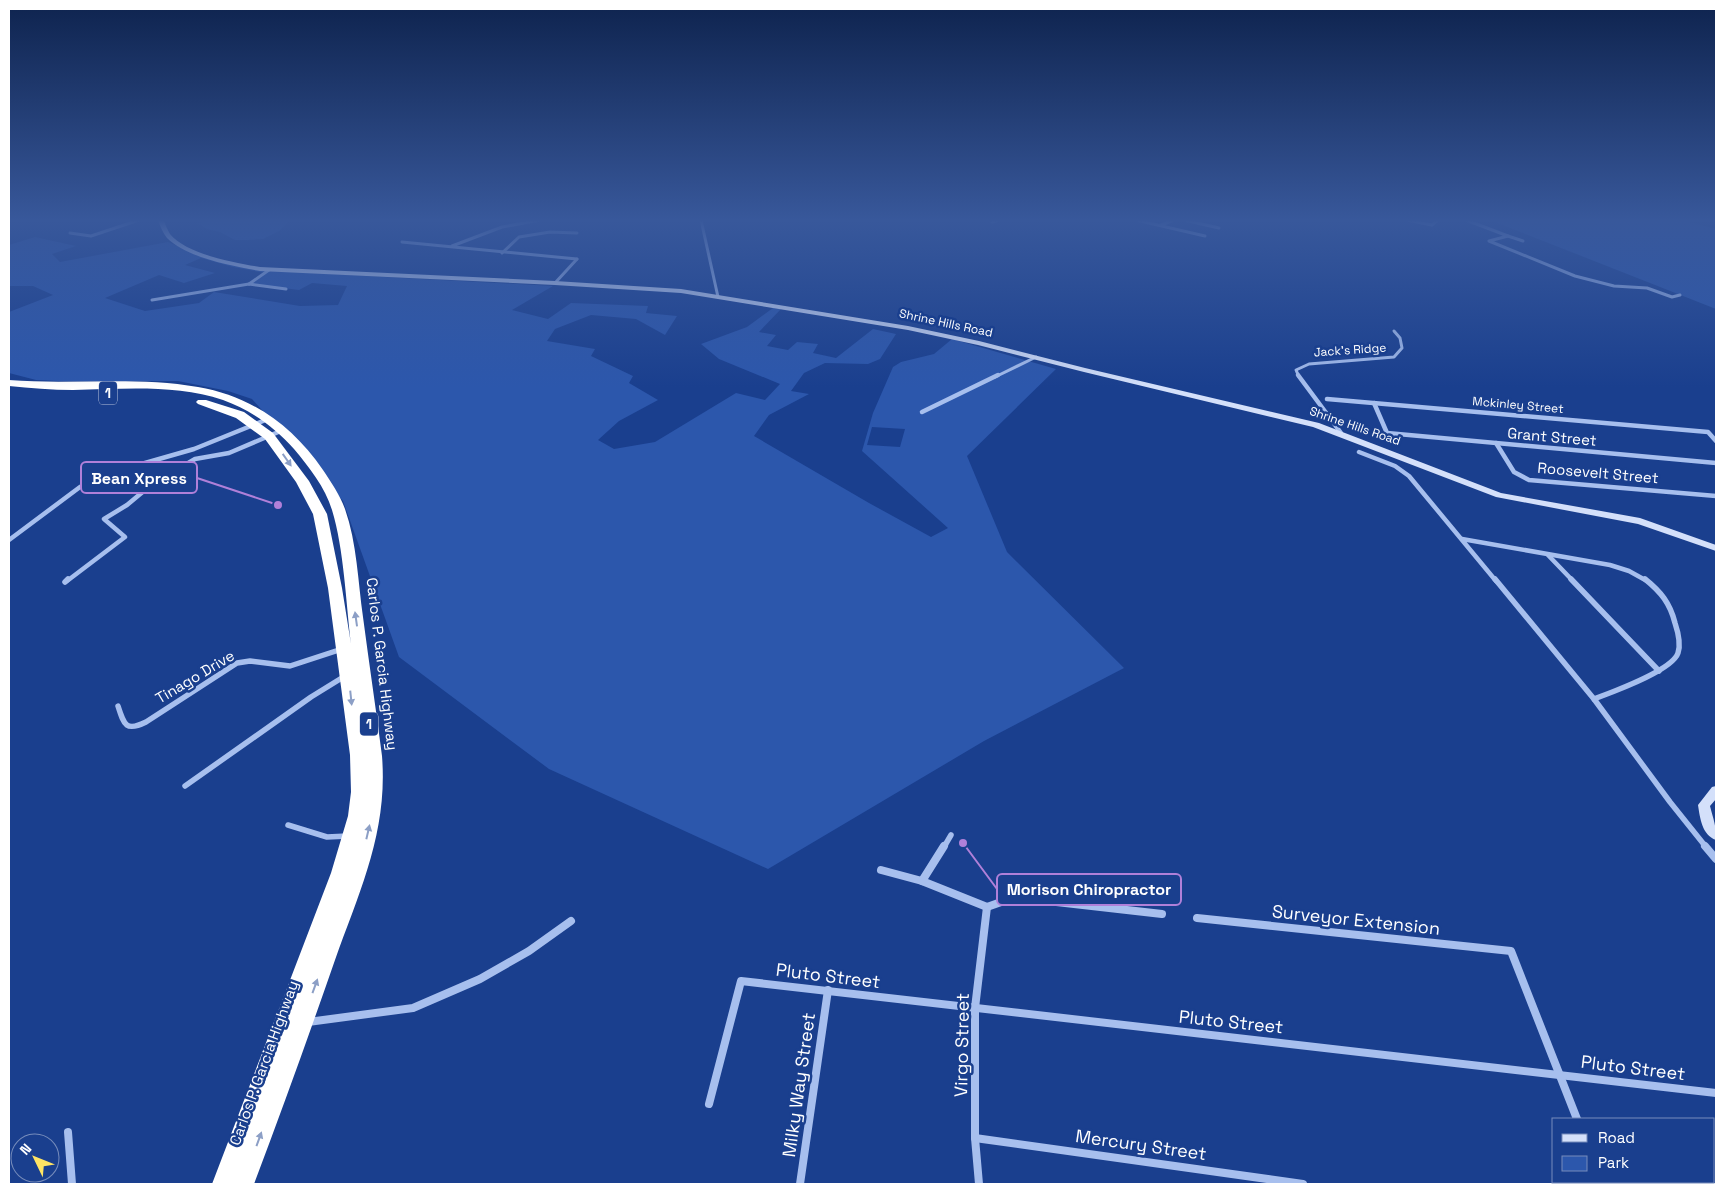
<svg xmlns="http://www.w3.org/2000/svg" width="1725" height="1193" font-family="'Space Grotesk',sans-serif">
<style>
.green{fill:#2c57ac;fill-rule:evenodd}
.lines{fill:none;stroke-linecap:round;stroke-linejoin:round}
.street-far3{stroke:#a7bfee;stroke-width:3}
.street-far2{stroke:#a7bfee;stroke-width:4.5}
.street-far1{stroke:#a7bfee;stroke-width:5.5}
.street{stroke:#a7bfee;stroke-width:8}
.secondary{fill:#d4e0fa;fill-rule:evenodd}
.highway{fill:#fff;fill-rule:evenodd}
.oneway{fill:#8c9fc6}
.labels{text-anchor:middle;stroke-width:5;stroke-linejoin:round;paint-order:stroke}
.far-street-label{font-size:12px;fill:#fff;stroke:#1a3f8e}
.shield{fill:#1a3f8e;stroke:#bac5dd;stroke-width:1}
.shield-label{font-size:14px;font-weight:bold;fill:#fff}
.street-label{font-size:15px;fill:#fff;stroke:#1a3f8e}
.near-street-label{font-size:18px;fill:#fff;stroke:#1a3f8e}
.leader{fill:none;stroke:#b080d9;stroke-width:2}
.callout-dot{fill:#b080d9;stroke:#1a3f8e;stroke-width:2}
.callout{fill:#1a3f8e;stroke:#b080d9;stroke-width:2}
.callout-label{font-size:16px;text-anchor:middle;font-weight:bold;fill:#fff}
</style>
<rect width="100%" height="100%" fill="#1a3f8e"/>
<g class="green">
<polygon points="219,220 290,220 279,231 263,239 247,240 235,240 220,232 207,229 197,223"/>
<polygon points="1490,220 1681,220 1716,229 1716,309"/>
<path d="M35 237 76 246 52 254 60 262 168 242 206 258 252 270 553 286 512 310 548 319 571 303 648 306 646 313 677 316 665 335 636 319 591 315 555 329 547 341 595 349 591 356 633 376 629 383 658 400 619 421 598 440 614 449 655 442 736 393 765 400 780 384 719 359 701 344 747 327 773 308 781 309 759 332 776 335 767 346 788 350 797 342 818 344 813 353 836 358 873 329 896 334 880 359 868 364 825 363 804 373 791 391 809 394 769 415 754 436 869 503 931 537 948 528 862 451 873 413 893 367 901 362 934 354 952 339 1056 369 967 456 1007 552 1124 668 984 741 768 869 549 769 399 657 343 501 252 399 228 391 178 381H58L36 380 9 373V312L53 295 33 286H9V245ZM201 258 233 267 265 273 249 284 299 290 312 283 347 286 338 305 300 306 214 292 199 303 145 311 105 298 159 275 184 283 215 273 185 265ZM872 427 905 429 900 447 867 445Z"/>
</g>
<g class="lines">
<g class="street-far3">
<polyline points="701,220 718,297"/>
<polyline points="1136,220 1205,236"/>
<polyline points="1184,220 1219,228"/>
<polyline points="1406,220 1432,225 1438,220"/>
<polyline points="1466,220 1508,236 1489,241 1575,276 1614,286 1647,288 1672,297 1680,295"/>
<polyline points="992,222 999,220"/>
<polyline points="1161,225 1174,220"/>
<polyline points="70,233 91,236 139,220"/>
<polyline points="1508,236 1523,241"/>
<polyline points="402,242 577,259"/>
<polyline points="452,246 502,227 540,220"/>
<polyline points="502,253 519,237 550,232 577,233"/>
<polyline points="555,283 577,259"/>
<polyline points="249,284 269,270"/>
<polyline points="152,300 249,284 286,289"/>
<polyline points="995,377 1036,357"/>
<polyline points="1299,377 1296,370 1309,364 1394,357 1402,348 1400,338 1394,331"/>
</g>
<g class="street-far2">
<polyline points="1298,375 1341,433"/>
<polyline points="1327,399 1708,432 1716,441"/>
<polyline points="1374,403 1387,433 1716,463"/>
<polyline points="922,412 998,375"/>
<polyline points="1496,443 1514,472 1529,480 1716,496"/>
<polyline points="1359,452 1395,466 1409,476 1496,581"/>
<polyline points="1462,539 1610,565 1629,571 1647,581"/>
<polyline points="9,540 80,487 94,480 110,473 194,449 268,419"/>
<polyline points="1548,555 1573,581"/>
<polyline points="67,581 125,537 104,519 127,505 151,485 195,459 229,453 283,430"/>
</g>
<g class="street-far1">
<polyline points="1495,579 1594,699 1670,802 1706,847"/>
<polyline points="1571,579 1659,671"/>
<polyline points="65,582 68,579"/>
<path d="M1594 699C1612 692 1672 671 1678 653 1681 644 1678 632 1675 623 1670 603 1661 592 1645 579"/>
<path d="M118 706C124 725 126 732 146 722L237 663 250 661 290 666 342 649"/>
<polyline points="185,786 311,697 345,676"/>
<polyline points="288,825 327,837 348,836"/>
<polyline points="944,847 951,835"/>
</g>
<g class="street">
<polyline points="1705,846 1716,859"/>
<polyline points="881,870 922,881 987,907"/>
<polyline points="922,881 944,846"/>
<polyline points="987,907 1004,901 1030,899 1162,914"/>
<polyline points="1197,918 1511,951 1577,1119"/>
<polyline points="308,1022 413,1008 480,979 529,951 571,921"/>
<polyline points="709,1104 741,981 1716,1093"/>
<polyline points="68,1132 72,1184"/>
<polyline points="975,1138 1303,1184"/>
<polyline points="1601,1182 1602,1184"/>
<polyline points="800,1184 828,990"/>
<polyline points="979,1184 975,1138 975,1008 987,907"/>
</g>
<g class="secondary">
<path d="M158 220H164C165 224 167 229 170 234 186 254 235 263 260 267L555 281 681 289 908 326 979 341 1085 368 1319 423 1501 493 1640 518 1716 545V551L1638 524 1496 497 1313 427 1084 372 978 345 908 330 681 293 555 285 260 271C233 266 187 258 167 238 163 233 160 226 158 220Z"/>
<path d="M1716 786V799L1710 806C1713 818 1717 828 1716 840 1702 835 1700 818 1698 805L1712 787Z"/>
</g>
<path class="highway" d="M9 380C71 385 136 376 198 387 251 396 292 425 323 470 331 482 340 495 345 509 357 543 358 582 363 617 369 663 376 709 382 756 388 832 360 890 335 960 309 1035 282 1110 254 1184H212L331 873 348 816 351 792 350 755 328 588 313 514 296 482 265 439 236 418 198 404 196 402 198 400H206L244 412 273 433 309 481 327 514 342 588 351 644C346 603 344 549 332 510 325 487 309 467 294 449 274 427 251 410 223 400 176 384 122 389 73 390 52 390 30 388 9 386Z"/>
</g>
<defs><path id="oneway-solid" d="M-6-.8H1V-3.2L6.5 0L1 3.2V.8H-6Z" transform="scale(1.25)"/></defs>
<g class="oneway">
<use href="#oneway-solid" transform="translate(287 460) rotate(55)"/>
<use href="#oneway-solid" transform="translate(356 619) rotate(-98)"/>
<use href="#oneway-solid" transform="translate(351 698) rotate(84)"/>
<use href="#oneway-solid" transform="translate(368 832) rotate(-77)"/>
<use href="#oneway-solid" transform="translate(315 986) rotate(-70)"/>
<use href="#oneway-solid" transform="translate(259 1139) rotate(-70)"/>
</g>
<linearGradient id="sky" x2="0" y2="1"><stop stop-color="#0e234e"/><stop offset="0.57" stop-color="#38589b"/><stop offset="1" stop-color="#38589b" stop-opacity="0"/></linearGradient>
<rect width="1725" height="387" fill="url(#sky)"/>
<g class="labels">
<g class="far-street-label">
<text transform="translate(946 323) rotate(12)" y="4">Shrine Hills Road</text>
<text transform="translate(1350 350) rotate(-4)" y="4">Jack's Ridge</text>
<text transform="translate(1518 405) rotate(5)" y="4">Mckinley Street</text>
<text transform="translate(1355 426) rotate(19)" y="4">Shrine Hills Road</text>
</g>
<g class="shield">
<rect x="99" y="381.5" width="18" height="23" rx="4"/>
<rect x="360" y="712.5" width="18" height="23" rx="4"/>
</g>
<g class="shield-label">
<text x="108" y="398">1</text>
<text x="369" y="729">1</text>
</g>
<g class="street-label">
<text transform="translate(1552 437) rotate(5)" y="5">Grant Street</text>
<text transform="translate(1598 473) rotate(5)" y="5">Roosevelt Street</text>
<text transform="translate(382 664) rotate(83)" y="5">Carlos P. Garcia Highway</text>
<text transform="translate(195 677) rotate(-31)" y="5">Tinago Drive</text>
<text transform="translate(264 1063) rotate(-70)" y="5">Carlos P. Garcia Highway</text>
</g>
<g class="near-street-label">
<text transform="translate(1356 920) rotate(6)" y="6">Surveyor Extension</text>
<text transform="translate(828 976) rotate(7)" y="6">Pluto Street</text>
<text transform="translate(1231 1022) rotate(6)" y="6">Pluto Street</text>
<text transform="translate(962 1045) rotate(-89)" y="6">Virgo Street</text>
<text transform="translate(1633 1068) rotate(7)" y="6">Pluto Street</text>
<text transform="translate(799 1085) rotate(-82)" y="6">Milky Way Street</text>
<text transform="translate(1141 1145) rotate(8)" y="6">Mercury Street</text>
</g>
</g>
<path class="leader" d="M278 505L197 478M963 843L997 889"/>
<g class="callout-dot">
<circle cx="278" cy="505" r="5"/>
<circle cx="963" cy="843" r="5"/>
</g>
<g class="callout">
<rect x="81" y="462" width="116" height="31" rx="5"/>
<rect x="997" y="874" width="184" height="31" rx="5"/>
</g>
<g class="callout-label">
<text x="139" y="484">Bean Xpress</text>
<text x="1089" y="895">Morison Chiropractor</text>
</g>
<rect width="1725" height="1193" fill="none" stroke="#ffffff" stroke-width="20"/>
<rect x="1552" y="1118" width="162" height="65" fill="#1a3f8e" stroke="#768cbb"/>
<rect x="1562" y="1134" width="25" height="8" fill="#d4e0fa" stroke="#768cbb"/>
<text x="1598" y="1143" font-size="15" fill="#ffffff">Road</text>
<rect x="1562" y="1156" width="25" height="15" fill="#2c57ac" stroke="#768cbb"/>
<text x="1598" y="1168" font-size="15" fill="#ffffff">Park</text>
<g transform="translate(35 1158) rotate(313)"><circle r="24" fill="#1a3f8e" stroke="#768cbb"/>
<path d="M0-4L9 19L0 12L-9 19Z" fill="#ffe464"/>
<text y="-8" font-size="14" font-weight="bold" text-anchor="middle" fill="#ffffff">N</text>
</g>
</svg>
